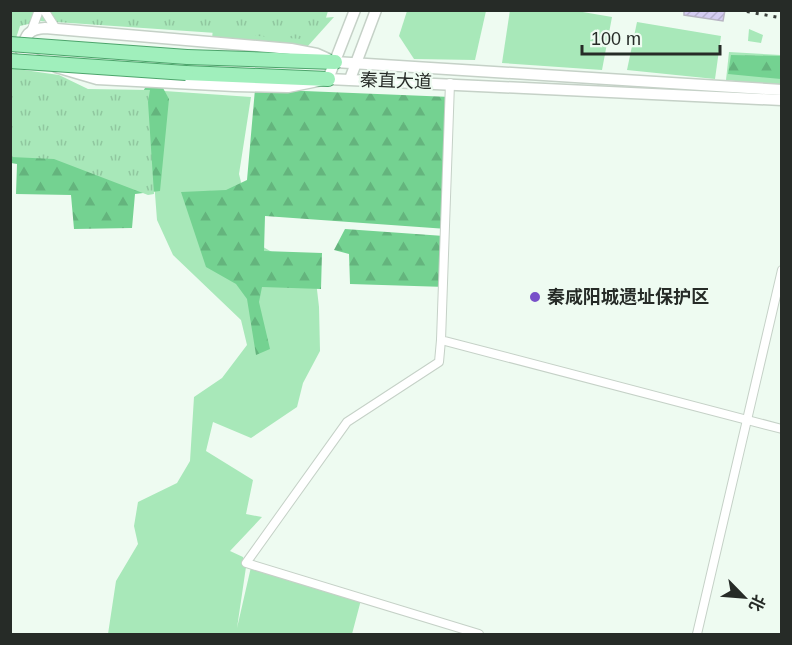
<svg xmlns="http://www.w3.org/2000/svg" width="792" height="645" font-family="Arial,'Noto Sans SC',sans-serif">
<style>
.grass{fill:#a8e8b9}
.forest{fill:url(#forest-firs)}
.park{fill:url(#park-tufts)}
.building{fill:url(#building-hatch);stroke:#b8b5c3;stroke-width:1.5}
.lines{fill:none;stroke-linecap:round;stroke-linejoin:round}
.minor-casing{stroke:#c5d1c7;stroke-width:10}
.tertiary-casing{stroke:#c5d1c7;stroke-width:13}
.primary-casing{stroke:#4ca46b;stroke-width:16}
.minor{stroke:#fff;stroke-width:8}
.tertiary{stroke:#fff;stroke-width:10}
.primary{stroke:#a0efbc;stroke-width:14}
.rail{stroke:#3a403c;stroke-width:3;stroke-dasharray:3 6;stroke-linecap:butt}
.primary-bridge-casing{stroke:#4ca46b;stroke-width:16;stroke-linecap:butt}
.primary-bridge{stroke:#a0efbc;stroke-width:14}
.poi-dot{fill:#7850c9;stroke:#eefbf1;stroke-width:2}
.labels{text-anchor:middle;stroke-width:4.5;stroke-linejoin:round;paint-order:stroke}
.street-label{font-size:18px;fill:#262b27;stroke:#eefbf1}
.poi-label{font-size:18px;font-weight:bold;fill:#262b27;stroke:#eefbf1;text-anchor:start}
</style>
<defs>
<pattern id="forest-firs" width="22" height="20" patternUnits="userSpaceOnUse" patternTransform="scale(1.5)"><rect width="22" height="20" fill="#74d291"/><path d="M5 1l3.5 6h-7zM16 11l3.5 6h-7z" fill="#64b47d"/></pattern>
<pattern id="park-tufts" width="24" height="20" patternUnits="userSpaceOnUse" patternTransform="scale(1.5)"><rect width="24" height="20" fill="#a8e8b9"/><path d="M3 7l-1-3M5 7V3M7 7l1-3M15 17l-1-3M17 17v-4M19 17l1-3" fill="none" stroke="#90c79f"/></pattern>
<pattern id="building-hatch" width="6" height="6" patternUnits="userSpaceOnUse" patternTransform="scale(1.5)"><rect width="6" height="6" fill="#d4ccf1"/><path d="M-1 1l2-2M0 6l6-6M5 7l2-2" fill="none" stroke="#b6afcf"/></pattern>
</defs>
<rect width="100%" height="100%" fill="#eefbf1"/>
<g class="grass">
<polygon points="510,10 577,11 612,17 602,70 502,63"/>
<polygon points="407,11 486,11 475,60 414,59 399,36"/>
<polygon points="334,17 307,47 212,40 213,27"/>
<polygon points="637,22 721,36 715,79 627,70"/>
<polygon points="749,29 763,35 761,43 748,41"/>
<polygon points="729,52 781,55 781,86 726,80"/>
<polygon points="150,90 251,97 239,174 256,243 272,252 313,255 319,307 320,351 303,383 297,407 251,438 213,422 206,451 253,480 246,514 262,517 230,551 243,557 246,567 237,628 251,567 361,600 352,634 108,634 116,581 138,544 134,526 138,502 177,483 190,461 194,397 222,378 247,345 241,320 173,255 157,220 148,102"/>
</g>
<g class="forest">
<polygon points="731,55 781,56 781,79 728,74"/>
<polygon points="145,88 163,88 169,99 160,191 135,194 132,228 74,229 71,195 16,194 17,164 11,163 11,96 128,116"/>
<polygon points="255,89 451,97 447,229 265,216 264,251 322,253 321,289 262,287 259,302 270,349 256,355 247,299 236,284 206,267 181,192 226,190 247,180"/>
<polygon points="345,229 444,236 446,287 350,284 349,254 334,250"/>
</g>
<g class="park">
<polygon points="11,11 328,11 325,21 303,39 41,21 20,26 11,53"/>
<polygon points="10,68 59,75 88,89 150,90 148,102 154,194 148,195 54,159 11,157"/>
</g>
<polygon class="building" points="684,10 725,10 723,21 684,15"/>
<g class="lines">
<defs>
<g id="minor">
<polyline points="44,10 56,29"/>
<polyline points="32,29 39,10"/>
<polyline points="450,83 441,340 782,429"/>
<polyline points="441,340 439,362 347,422 246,563 479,634"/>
<polyline points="697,634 782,270"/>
</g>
<g id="tertiary">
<path d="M39 61 29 57 21 50C26 35 28 29 45 28L291 49 317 54 335 62 782 90"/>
<polyline points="56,67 97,79 235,86 288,87 328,79 782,100"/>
<polyline points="328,79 355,10"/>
<polyline points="350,79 376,10"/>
</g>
<g id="primary">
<polyline points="187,57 335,62"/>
<polyline points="186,73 328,79"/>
</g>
</defs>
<use href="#minor" class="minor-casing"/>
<use href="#tertiary" class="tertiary-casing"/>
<use href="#primary" class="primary-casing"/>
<use href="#minor" class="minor"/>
<use href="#tertiary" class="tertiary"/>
<use href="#primary" class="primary"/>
<polyline class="rail" points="738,10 782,18"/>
<defs>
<g id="primary-bridge">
<polyline points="10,44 187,57"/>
<polyline points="10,61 186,73"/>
</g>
</defs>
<use href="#primary-bridge" class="primary-bridge-casing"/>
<use href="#primary-bridge" class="primary-bridge"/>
</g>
<circle class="poi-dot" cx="535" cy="297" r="6"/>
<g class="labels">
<g class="street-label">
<text transform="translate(396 81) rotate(2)" y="6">秦直大道</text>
</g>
<g class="poi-label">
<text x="547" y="303">秦咸阳城遗址保护区</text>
</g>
</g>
<rect width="792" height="645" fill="none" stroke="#262b27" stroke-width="24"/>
<g transform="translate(744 597) rotate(115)" stroke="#eefbf1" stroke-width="4.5" paint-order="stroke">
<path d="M0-4.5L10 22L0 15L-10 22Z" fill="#262b27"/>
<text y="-9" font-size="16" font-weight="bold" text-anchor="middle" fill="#262b27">北</text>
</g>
<path d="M582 45v9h138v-9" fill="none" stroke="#262b27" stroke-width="3"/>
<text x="591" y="45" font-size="18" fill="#262b27" stroke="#eefbf1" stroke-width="4.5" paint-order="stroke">100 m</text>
</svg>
